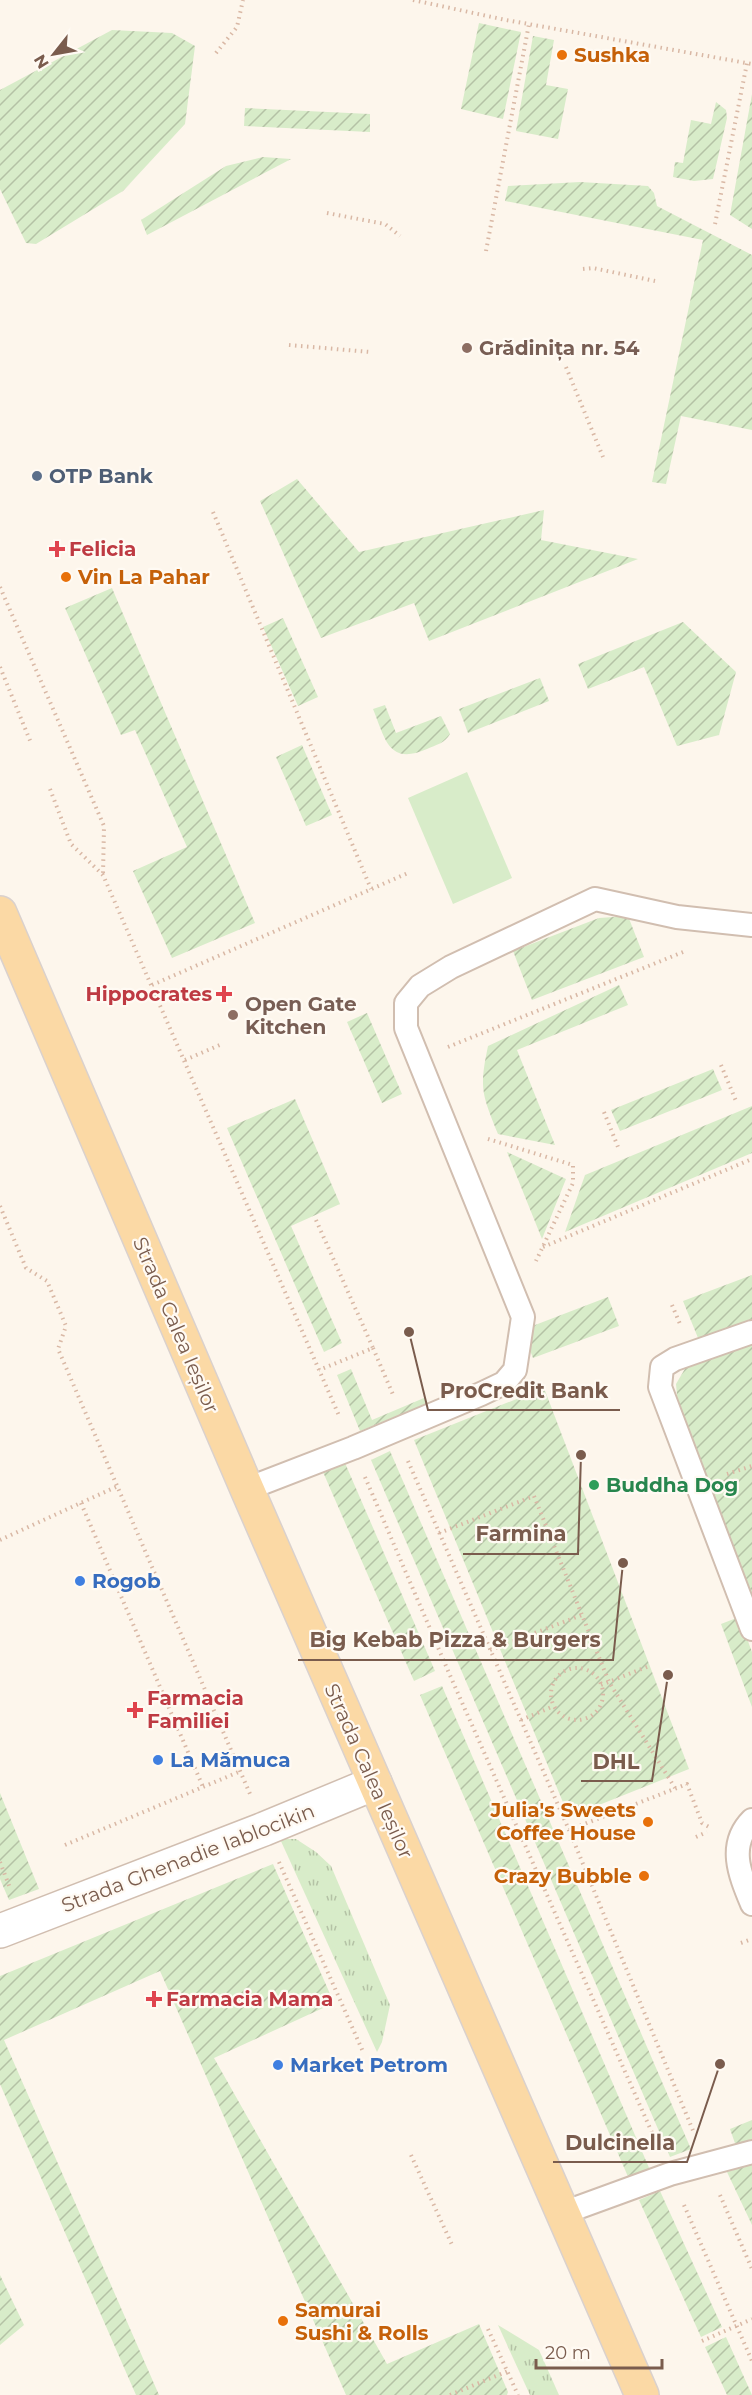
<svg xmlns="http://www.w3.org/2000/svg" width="752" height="2395" font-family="Montserrat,sans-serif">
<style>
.grass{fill:url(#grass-tufts)}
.garden{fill:url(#garden-furrows)}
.pitch{fill:#d8ecc9}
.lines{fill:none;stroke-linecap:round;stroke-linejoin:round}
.lane-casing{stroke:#d1beb0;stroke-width:26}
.street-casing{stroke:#d1beb0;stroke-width:36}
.primary-casing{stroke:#dad1cd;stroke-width:36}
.path{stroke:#d9b8a5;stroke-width:4;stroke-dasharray:1.5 4.5;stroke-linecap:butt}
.lane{stroke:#fff;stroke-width:22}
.street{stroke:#fff;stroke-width:33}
.primary{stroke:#fbd9a5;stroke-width:33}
.food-dot{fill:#e8710a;stroke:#fffaf3;stroke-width:2}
.education-dot{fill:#8d6e63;stroke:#fffaf3;stroke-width:2}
.service-dot{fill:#5c6f8a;stroke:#fffaf3;stroke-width:2}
.health-dot{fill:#e0444e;stroke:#fffaf3;stroke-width:2}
.leisure-dot{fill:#2e9e5b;stroke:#fffaf3;stroke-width:2}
.shop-dot{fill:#3f7fe0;stroke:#fffaf3;stroke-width:2}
.labels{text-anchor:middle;stroke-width:4.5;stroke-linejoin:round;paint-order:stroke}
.food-label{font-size:20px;font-weight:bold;fill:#c56008;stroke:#fffaf3;text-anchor:start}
.education-label{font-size:20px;font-weight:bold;fill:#785e54;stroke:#fffaf3;text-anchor:start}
.service-label{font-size:20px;font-weight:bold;fill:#4e5e75;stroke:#fffaf3;text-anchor:start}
.health-label{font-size:20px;font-weight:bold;fill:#be3a42;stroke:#fffaf3;text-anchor:start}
.street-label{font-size:20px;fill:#7a5c4d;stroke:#fffaf3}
.leisure-label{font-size:20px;font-weight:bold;fill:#27864d;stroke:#fffaf3;text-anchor:start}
.shop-label{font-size:20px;font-weight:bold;fill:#366cbe;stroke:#fffaf3;text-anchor:start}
.leader{fill:none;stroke:#7a5c4d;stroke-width:2}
.callout-dot{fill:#7a5c4d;stroke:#fffaf3;stroke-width:2}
.callout-label{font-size:21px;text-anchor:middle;font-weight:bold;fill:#7a5c4d;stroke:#fffaf3;stroke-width:4.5;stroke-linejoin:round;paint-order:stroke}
</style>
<defs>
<pattern id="grass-tufts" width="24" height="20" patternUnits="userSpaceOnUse" patternTransform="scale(1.5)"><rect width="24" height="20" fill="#d8ecc9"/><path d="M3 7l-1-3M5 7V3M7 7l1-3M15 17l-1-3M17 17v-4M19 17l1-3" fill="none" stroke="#b4c2a5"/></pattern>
<pattern id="garden-furrows" width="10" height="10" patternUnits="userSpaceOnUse" patternTransform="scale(1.5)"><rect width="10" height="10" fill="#d8ecc9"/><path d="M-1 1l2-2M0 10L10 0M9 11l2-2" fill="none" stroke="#b4c2a5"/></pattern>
</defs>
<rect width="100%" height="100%" fill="#fdf6ec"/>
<g class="grass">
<polygon points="280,1839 296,1839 316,1852 331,1866 390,2005 382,2042 377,2052"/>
<polygon points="498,2325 539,2350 559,2395 530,2395"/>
</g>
<g class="garden">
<polygon points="479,23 521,32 503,119 461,109"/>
<polygon points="112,30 172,33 195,46 185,124 123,191 36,244 26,243 0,189 0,90"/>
<polygon points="533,36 554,40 546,85 568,89 558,139 516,131"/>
<polygon points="752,94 752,229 730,215"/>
<polygon points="716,102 726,110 727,118 713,179 694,181 673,177 675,162 683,163 691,120 711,124"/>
<polygon points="245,108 370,114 370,132 244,126"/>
<polygon points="263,157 291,159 147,235 141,220 226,166"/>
<polygon points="580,182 648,186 654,193 657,206 752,255 752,430 681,416 666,484 652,482 703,240 505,201 508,186"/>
<polygon points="297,479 359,552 544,510 541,540 638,559 429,641 414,603 321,638 260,501"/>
<polygon points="112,588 255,923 172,958 133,871 187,847 135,730 121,735 65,608"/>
<polygon points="283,618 318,697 298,706 263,627"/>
<polygon points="683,622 736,672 719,735 677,746 644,667 588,689 578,664"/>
<polygon points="540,678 549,701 468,733 459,709"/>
<path d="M385 705 396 733 441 716 450 734C445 743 436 745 427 749 388 766 385 738 373 709Z"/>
<polygon points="302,745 332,815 306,826 276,757"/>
<polygon points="628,916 644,957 532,1000 513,951 599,918"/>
<path d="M619 985 628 1005 517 1050 555 1145 498 1134C482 1094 479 1089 488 1046Z"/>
<polygon points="367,1013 402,1094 382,1103 347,1022"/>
<polygon points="713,1069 722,1090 620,1131 611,1110"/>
<polygon points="295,1099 340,1204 291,1226 342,1343 324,1352 227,1128"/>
<polygon points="752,1106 752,1153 565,1232 585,1175"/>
<polygon points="507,1152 566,1179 542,1239"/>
<polygon points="752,1275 752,1320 698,1338 683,1301"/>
<polygon points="608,1297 619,1326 533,1358 522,1330"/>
<polygon points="752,1344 752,1594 678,1406 676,1384 686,1367"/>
<polygon points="351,1369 372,1420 424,1398 426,1404 360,1431 337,1375"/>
<polygon points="544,1388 689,1769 569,1817 414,1440"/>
<polygon points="390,1451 691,2149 670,2157 371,1460"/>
<polygon points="345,1463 435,1671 414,1681 323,1472"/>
<polygon points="739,1617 752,1652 752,1707 721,1624"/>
<polygon points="442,1686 650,2170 629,2179 420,1695"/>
<polygon points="0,1793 39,1889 9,1900 0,1879"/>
<polygon points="273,1864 334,2003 214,2058 387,2364 479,2324 508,2392 507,2395 346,2395 160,1971 4,2040 159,2395 136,2395 0,2084 0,1976"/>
<polygon points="752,2120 752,2143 737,2149 730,2129"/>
<polygon points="752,2164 752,2225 727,2172"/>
<polygon points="660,2191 722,2327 701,2337 639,2200"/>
<polygon points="0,2275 24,2325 0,2345"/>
<polygon points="726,2337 752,2395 727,2395 705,2347"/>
</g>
<polygon class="pitch" points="467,772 512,878 453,904 408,798"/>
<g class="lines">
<defs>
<g id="lane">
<polyline points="752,1332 675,1359 662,1367 660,1387 752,1629"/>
<polyline points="247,1489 353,1448 481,1394 504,1383 515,1370 523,1317 406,1028 406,1003 420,986 451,967 595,899 677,917 752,925"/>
<path d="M752 1820C727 1845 740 1875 752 1904"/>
<polyline points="563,2213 670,2174 752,2152"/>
</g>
<polyline id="street" points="0,1931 264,1829 375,1783"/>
<polyline id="primary" points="0,913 247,1489 642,2395"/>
</defs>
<use href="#lane" class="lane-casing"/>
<use href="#street" class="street-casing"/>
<use href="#primary" class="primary-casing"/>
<g class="path">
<polyline points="413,0 506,20 752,64"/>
<polyline points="216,53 237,27 243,0"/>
<polyline points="327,213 385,224 400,236"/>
<polyline points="715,224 747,63"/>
<polyline points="486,251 529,24"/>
<polyline points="583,269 593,268 655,281"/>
<polyline points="289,345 370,352"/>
<polyline points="566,367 603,457"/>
<polyline points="213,512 371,889"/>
<polyline points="0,587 104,826 103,874"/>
<polyline points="0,667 31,743"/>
<polyline points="50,789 71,844 103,875 340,1418"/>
<polyline points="152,985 408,873"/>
<polyline points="448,1047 683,952"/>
<polyline points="185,1060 222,1044"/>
<polyline points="721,1065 736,1101"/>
<polyline points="604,1112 618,1147"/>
<polyline points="488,1139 573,1165 573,1183 536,1261"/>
<polyline points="0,1206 26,1268 47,1281 66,1326 58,1349 250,1794"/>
<polyline points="316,1220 373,1348 319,1370"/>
<polyline points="543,1247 752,1159"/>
<polyline points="672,1305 680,1324"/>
<polyline points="373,1348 394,1397"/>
<polyline points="408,1461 569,1830 694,2133"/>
<polyline points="727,1474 752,1466"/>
<polyline points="365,1477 449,1673 657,2144"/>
<polyline points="81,1503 203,1787"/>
<polyline points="439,1533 534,1496 609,1682 675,1788"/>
<polyline points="0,1540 118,1486"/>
<polyline points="490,1650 582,1615"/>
<circle cx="577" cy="1694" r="26"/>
<polyline points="601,1685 649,1666"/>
<polyline points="521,1720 554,1706"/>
<polyline points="569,1830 687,1784 702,1823 709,1827"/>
<polyline points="696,1837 707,1832"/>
<polyline points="65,1845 241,1771"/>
<polyline points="0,1862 10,1888"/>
<polyline points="279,1862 364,2054"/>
<polyline points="741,1943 752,1939"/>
<polyline points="411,2155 453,2247"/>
<polyline points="720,2195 752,2269"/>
<polyline points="684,2205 752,2361"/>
<polyline points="488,2329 518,2395"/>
<polyline points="702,2341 752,2319"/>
<polyline points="450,2395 508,2371"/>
</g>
<use href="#lane" class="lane"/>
<use href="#street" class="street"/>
<use href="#primary" class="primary"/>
</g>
<g class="food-dot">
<circle cx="562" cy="55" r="6"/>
<circle cx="66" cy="577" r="6"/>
<circle cx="648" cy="1822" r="6"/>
<circle cx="644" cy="1876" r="6"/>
<circle cx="283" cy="2321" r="6"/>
</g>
<g class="education-dot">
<circle cx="467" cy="348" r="6"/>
<circle cx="233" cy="1015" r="6"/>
</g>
<circle class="service-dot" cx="37" cy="476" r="6"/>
<g class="health-dot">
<path d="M54 540h6v6h6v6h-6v6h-6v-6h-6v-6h6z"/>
<path d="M221 985h6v6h6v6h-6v6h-6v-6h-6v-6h6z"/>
<path d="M132 1701h6v6h6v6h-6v6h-6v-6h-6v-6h6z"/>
<path d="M151 1990h6v6h6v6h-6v6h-6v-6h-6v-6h6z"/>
</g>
<circle class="leisure-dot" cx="594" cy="1485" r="6"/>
<g class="shop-dot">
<circle cx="80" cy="1581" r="6"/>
<circle cx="158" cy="1760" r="6"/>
<circle cx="278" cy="2065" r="6"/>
</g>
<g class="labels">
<g class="food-label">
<text x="574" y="62">Sushka</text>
<text x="78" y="584">Vin La Pahar</text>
<text x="636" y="1817" text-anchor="end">Julia's Sweets<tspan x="636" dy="23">Coffee House</tspan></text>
<text x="632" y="1883" text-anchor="end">Crazy Bubble</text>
<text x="295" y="2317">Samurai<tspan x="295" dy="23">Sushi &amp; Rolls</tspan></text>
</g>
<g class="education-label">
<text x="479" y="355">Grădinița nr. 54</text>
<text x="245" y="1011">Open Gate<tspan x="245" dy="23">Kitchen</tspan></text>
</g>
<g class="service-label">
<text x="49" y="483">OTP Bank</text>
</g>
<g class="health-label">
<text x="69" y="556">Felicia</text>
<text x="212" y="1001" text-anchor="end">Hippocrates</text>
<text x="147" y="1705">Farmacia<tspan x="147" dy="23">Familiei</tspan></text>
<text x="166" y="2006">Farmacia Mama</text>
</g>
<g class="street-label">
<text transform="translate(176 1325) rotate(67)" y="7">Strada Calea Ieșilor</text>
<text transform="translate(369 1771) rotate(66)" y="7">Strada Calea Ieșilor</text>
<text transform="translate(188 1858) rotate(-21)" y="7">Strada Ghenadie Iablocikin</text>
</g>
<g class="leisure-label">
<text x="606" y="1492">Buddha Dog</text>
</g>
<g class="shop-label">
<text x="92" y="1588">Rogob</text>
<text x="170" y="1767">La Mămuca</text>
<text x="290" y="2072">Market Petrom</text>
</g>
</g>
<path class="leader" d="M409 1332L428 1410H620M581 1455L578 1554H463M623 1563L613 1660H298M668 1675L652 1781H581M720 2064L687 2162H553"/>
<g class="callout-dot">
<circle cx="409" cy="1332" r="6"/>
<circle cx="581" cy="1455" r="6"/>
<circle cx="623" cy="1563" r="6"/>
<circle cx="668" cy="1675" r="6"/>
<circle cx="720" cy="2064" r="6"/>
</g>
<g class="callout-label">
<text x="524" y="1398">ProCredit Bank</text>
<text x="521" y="1541">Farmina</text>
<text x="455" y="1647">Big Kebab Pizza &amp; Burgers</text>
<text x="616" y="1769">DHL</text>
<text x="620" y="2150">Dulcinella</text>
</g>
<g transform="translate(54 54) rotate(239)" stroke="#fffaf3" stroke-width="4.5" paint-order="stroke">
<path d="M0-4.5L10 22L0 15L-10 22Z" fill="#7a5c4d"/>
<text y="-9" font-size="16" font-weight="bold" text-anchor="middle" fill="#7a5c4d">N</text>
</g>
<path d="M536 2359v9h126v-9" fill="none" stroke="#7a5c4d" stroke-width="3"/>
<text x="545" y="2359" font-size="18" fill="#7a5c4d" stroke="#fffaf3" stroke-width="4.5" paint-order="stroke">20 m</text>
</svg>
